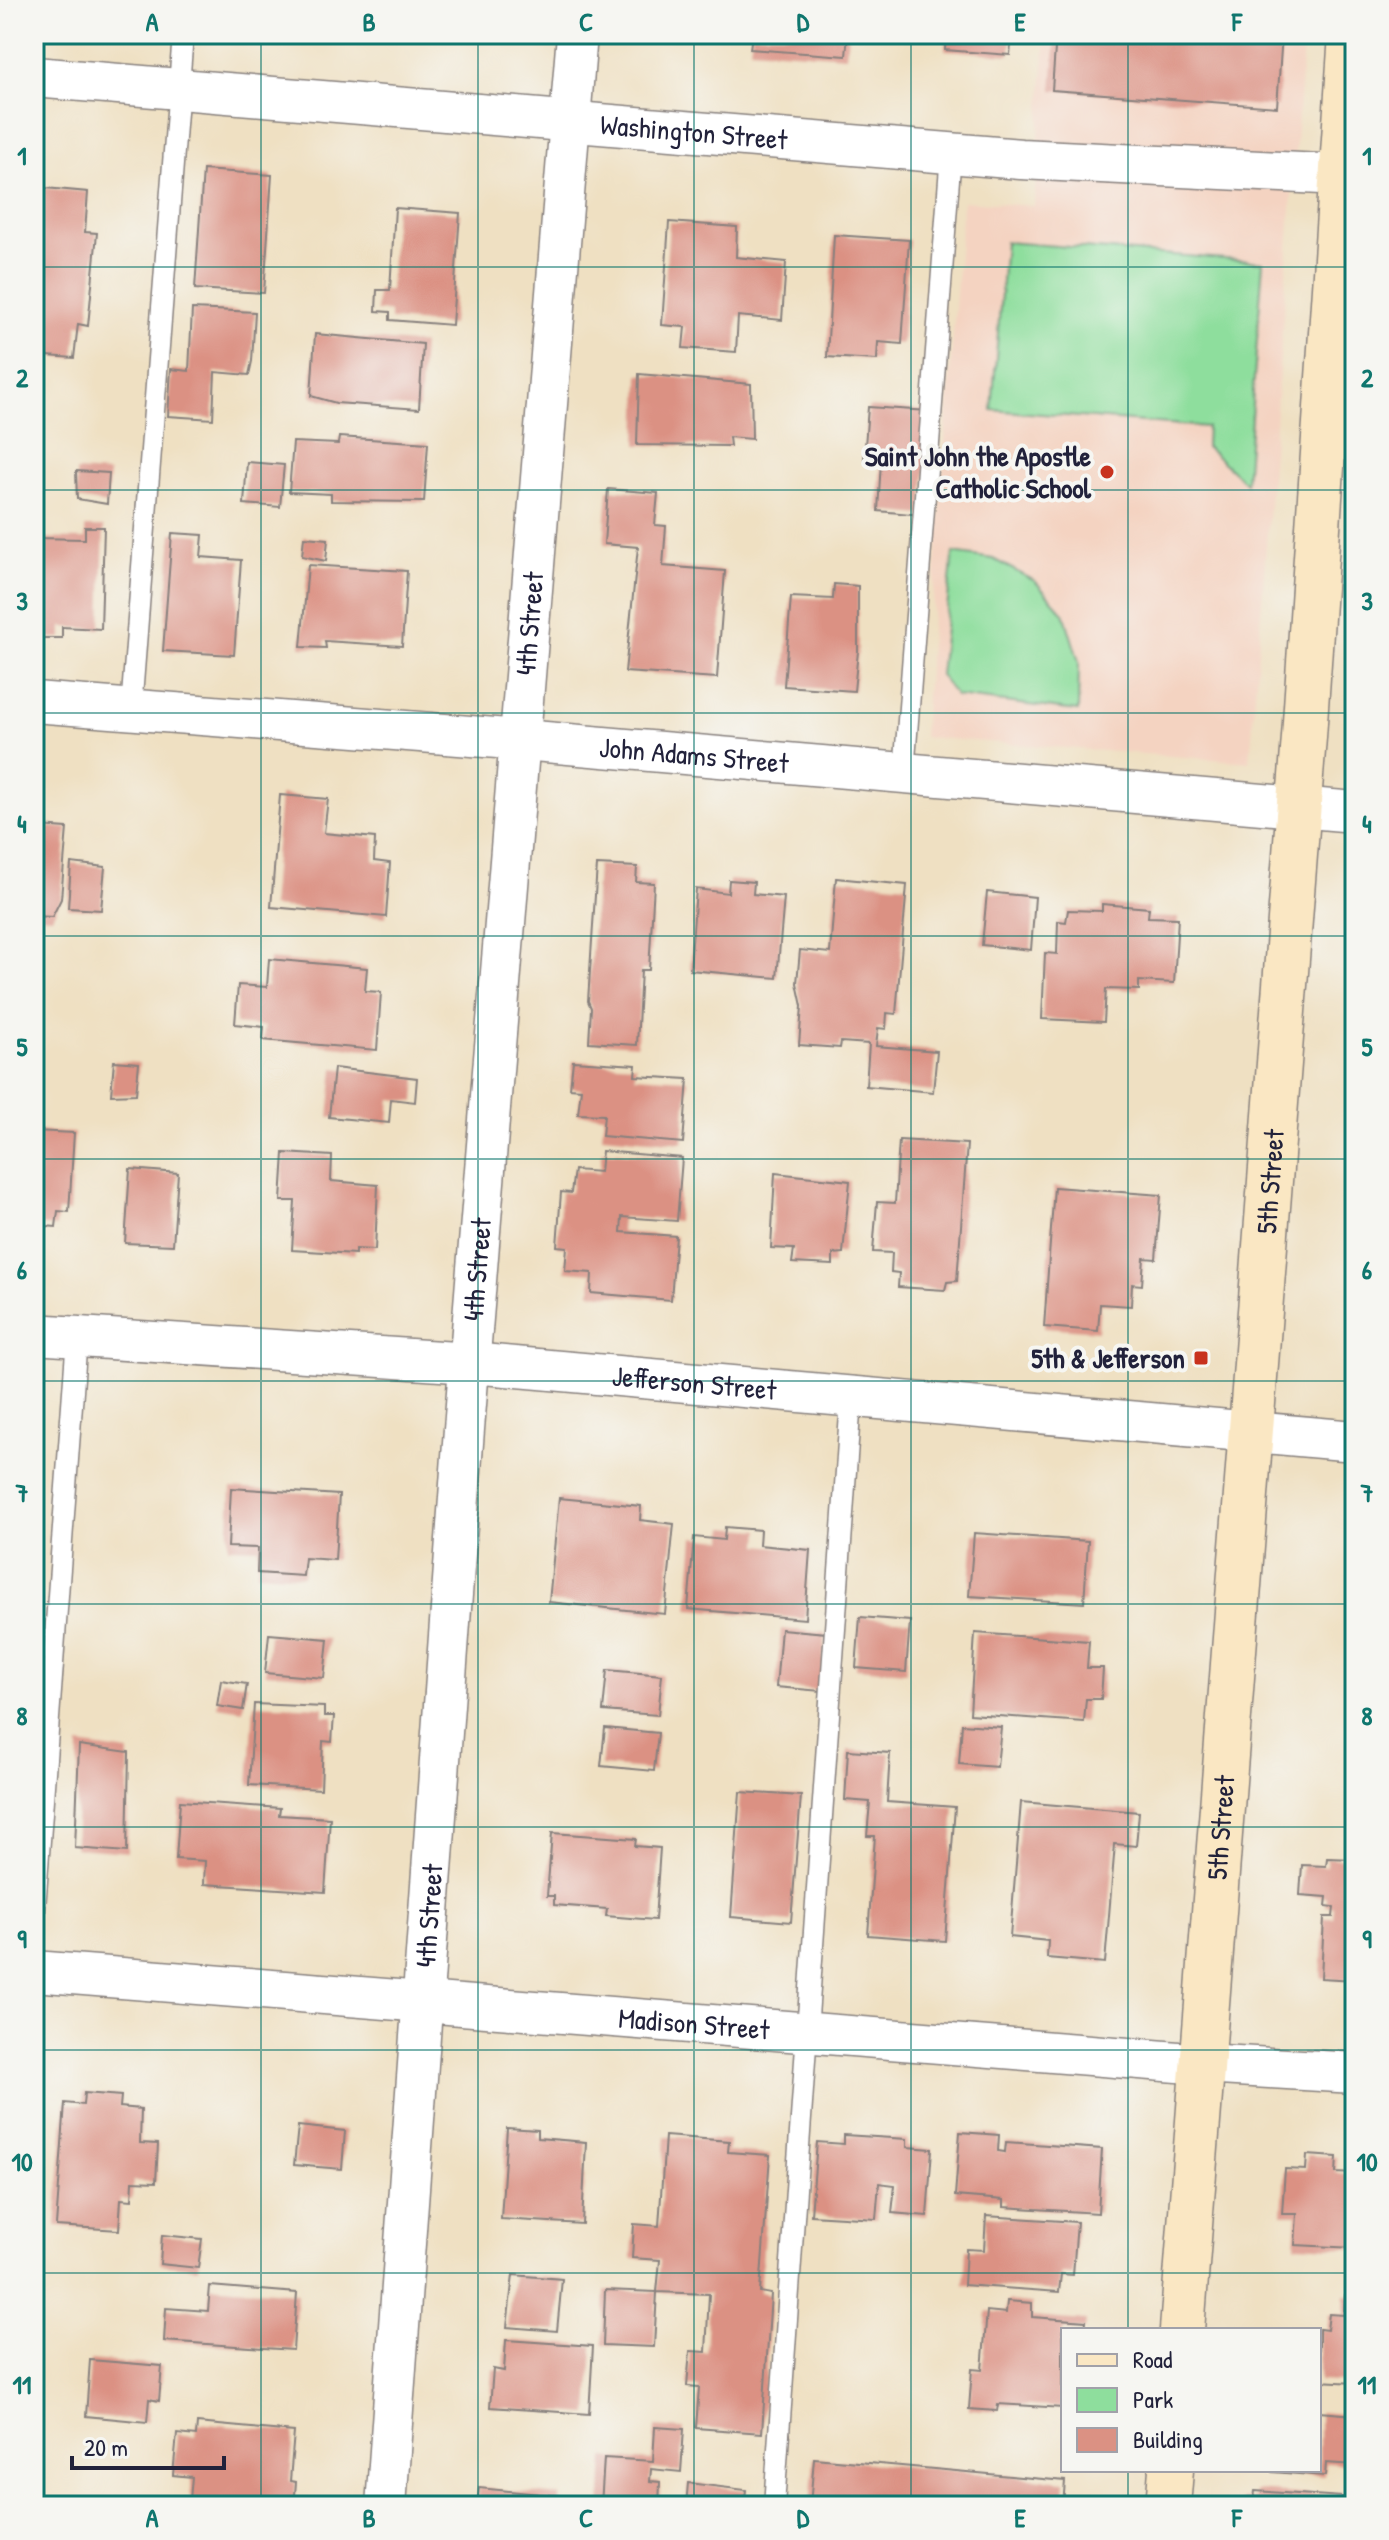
<svg xmlns="http://www.w3.org/2000/svg" width="1389" height="2540" font-family="'Patrick Hand',sans-serif">
<style>
.built{fill:#f4d3c1}
.green{fill:#8ede9d;stroke:#58806c;stroke-width:2}
.building{fill:#db9183}
.lines{fill:none;stroke-linecap:round;stroke-linejoin:round}
.lane-casing{stroke:#88817e;stroke-width:23}
.street-casing{stroke:#88817e;stroke-width:43}
.secondary-casing{stroke:#88817e;stroke-width:47}
.lane{stroke:#fff;stroke-width:20}
.street{stroke:#fff;stroke-width:40}
.secondary{stroke:#fae7c3;stroke-width:44}
.grid{fill:none;stroke:#0f766e;stroke-width:2;stroke-opacity:0.55}
.poi-dot{fill:#c8321e;stroke:#f6f6f2;stroke-width:3}
.labels{text-anchor:middle;stroke-width:8;stroke-linejoin:round;paint-order:stroke}
.street-label{font-size:28px;fill:#22223b;stroke:#f6f6f2}
.poi-label{font-size:28px;font-weight:bold;fill:#22223b;stroke:#f6f6f2;text-anchor:end}
.neatline{fill:none;stroke:#0f766e;stroke-width:3}
.grid-label{font-size:26px;text-anchor:middle;font-weight:bold;fill:#0f766e}
</style>
<rect width="100%" height="100%" fill="#f6f6f2"/>
<filter id="ink" filterUnits="userSpaceOnUse"><feTurbulence type="fractalNoise" baseFrequency=".0125" numOctaves="2"/><feDisplacementMap in="SourceGraphic" scale="16" xChannelSelector="R" yChannelSelector="G"/><feConvolveMatrix kernelMatrix="1 2 1 2 8 2 1 2 1" color-interpolation-filters="sRGB"/></filter>
<filter id="wash" filterUnits="userSpaceOnUse"><feTurbulence type="fractalNoise" baseFrequency=".006" numOctaves="4" result="noise"/><feDisplacementMap in="SourceGraphic" scale="32" xChannelSelector="R" yChannelSelector="G"/><feGaussianBlur stdDeviation="1.8" result="paint"/><feColorMatrix in="noise" values="0 0 0 0 0 0 0 0 0 0 0 0 0 0 0 0 0 1.4 0 .05"/><feComposite in="paint" operator="in"/></filter>
<g filter="url(#wash)">
<rect width="100%" height="100%" fill="#efe0c2"/>
<polygon class="built" points="1046,34 1304,34 1250,762 923,737 963,201 1034,206"/>
<g class="green">
<polygon points="1005,242 1263,262 1246,483 1206,447 1207,427 992,410"/>
<polygon points="953,553 993,559 1035,581 1064,613 1079,662 1078,711 956,696 940,675"/>
</g>
<g id="blocks">
<g class="building">
<polygon points="752,34 848,34 846,56 750,49"/>
<polygon points="946,34 1012,34 1010,55 945,50"/>
<polygon points="1056,34 1282,34 1277,107 1052,90"/>
<polygon points="203,170 272,175 264,293 195,289"/>
<polygon points="34,187 88,192 85,232 97,233 88,326 78,324 74,358 34,355"/>
<polygon points="395,208 460,213 452,325 390,320 390,312 376,311 377,290 390,290"/>
<polygon points="669,222 737,227 736,257 786,262 782,320 738,316 736,352 683,348 685,327 662,325"/>
<polygon points="834,235 909,240 902,344 878,342 877,360 827,357"/>
<polygon points="192,309 255,312 252,361 249,375 215,372 213,419 168,416 171,369 189,371"/>
<polygon points="315,334 423,344 419,409 336,403 311,396"/>
<polygon points="639,374 751,384 752,439 729,437 730,446 637,445"/>
<polygon points="868,407 929,411 922,515 878,511 881,461 864,459"/>
<polygon points="339,437 428,443 424,502 331,501 331,494 289,492 293,442 338,444"/>
<polygon points="247,462 284,465 280,507 244,504"/>
<polygon points="76,471 109,473 107,504 77,499"/>
<polygon points="608,489 658,493 655,525 666,526 663,566 725,571 717,678 625,672 638,547 604,544"/>
<polygon points="85,527 104,527 101,629 62,627 62,638 39,638 40,594 34,594 34,538 85,539"/>
<polygon points="172,533 203,535 201,557 241,560 234,655 163,651"/>
<polygon points="304,537 328,539 326,561 302,556"/>
<polygon points="308,565 407,571 402,646 325,641 326,648 301,647"/>
<polygon points="834,584 858,586 858,651 854,691 784,686 791,597 833,599"/>
<polygon points="280,795 328,799 324,833 375,838 374,861 390,863 386,917 271,907"/>
<polygon points="34,812 41,813 40,826 67,828 61,899 52,917 34,916"/>
<polygon points="71,863 105,867 101,910 68,908"/>
<polygon points="597,865 637,867 636,882 654,883 649,970 641,970 637,1045 589,1042 591,1008 588,1001"/>
<polygon points="836,878 907,885 896,1014 887,1013 886,1029 878,1028 876,1046 937,1051 933,1092 866,1086 869,1044 841,1042 840,1048 799,1045 802,1006 797,983 800,950 830,953"/>
<polygon points="729,880 754,882 753,894 784,897 777,978 690,970 696,889 728,893"/>
<polygon points="987,892 1035,897 1031,950 982,945"/>
<polygon points="1102,904 1149,908 1148,917 1178,918 1174,983 1139,981 1139,990 1106,989 1104,1022 1042,1019 1045,953 1057,954 1058,921 1066,922 1068,910 1102,911"/>
<polygon points="269,959 367,968 365,991 381,992 377,1050 263,1040 264,1027 235,1024 238,985 267,987"/>
<polygon points="114,1061 139,1063 136,1094 111,1095"/>
<polygon points="573,1061 636,1065 635,1076 688,1079 683,1143 602,1136 604,1115 578,1114 581,1089 570,1088"/>
<polygon points="334,1068 417,1078 415,1102 391,1099 389,1123 329,1117"/>
<polygon points="34,1131 74,1133 69,1212 58,1211 56,1227 34,1225"/>
<polygon points="899,1140 967,1144 957,1281 947,1282 945,1290 898,1287 899,1273 891,1272 892,1253 873,1252 877,1202 895,1203"/>
<polygon points="602,1151 682,1158 677,1221 622,1217 621,1232 676,1236 671,1300 591,1293 592,1273 565,1271 567,1247 557,1246 561,1192 571,1193 574,1170 600,1172"/>
<polygon points="284,1153 332,1156 331,1181 378,1185 375,1250 355,1249 355,1254 292,1250 295,1201 281,1201"/>
<polygon points="130,1169 178,1173 173,1245 125,1243"/>
<polygon points="775,1173 850,1181 843,1253 833,1254 833,1265 792,1263 794,1249 771,1248"/>
<polygon points="1054,1187 1161,1195 1156,1259 1144,1258 1142,1285 1132,1284 1131,1306 1100,1304 1098,1331 1044,1327"/>
<polygon points="231,1488 339,1495 335,1560 305,1558 303,1576 257,1573 258,1548 228,1547"/>
<polygon points="559,1498 641,1506 640,1520 674,1524 665,1614 549,1602"/>
<polygon points="725,1527 760,1530 759,1545 810,1550 805,1619 688,1609 694,1537 724,1540"/>
<polygon points="974,1533 1088,1541 1084,1603 969,1596"/>
<polygon points="860,1617 910,1621 906,1672 856,1668"/>
<polygon points="781,1629 826,1633 821,1691 776,1687"/>
<polygon points="975,1633 1089,1641 1087,1668 1103,1668 1101,1699 1086,1699 1084,1722 970,1714"/>
<polygon points="269,1634 328,1639 324,1678 265,1673"/>
<polygon points="607,1670 662,1675 658,1715 603,1711"/>
<polygon points="221,1680 247,1684 243,1710 217,1706"/>
<polygon points="1353,1695 1355,1695 1355,1742 1350,1742"/>
<polygon points="254,1704 324,1707 324,1716 334,1716 332,1742 323,1741 321,1789 249,1785"/>
<polygon points="962,1724 1001,1727 997,1767 959,1764"/>
<polygon points="605,1728 658,1733 654,1771 601,1766"/>
<polygon points="79,1745 129,1752 127,1852 75,1848"/>
<polygon points="848,1750 890,1753 887,1802 955,1807 945,1941 868,1935 875,1836 867,1836 870,1802 845,1800"/>
<polygon points="740,1792 801,1796 791,1922 731,1917"/>
<polygon points="180,1801 280,1808 279,1815 330,1818 325,1892 204,1884 205,1861 176,1859"/>
<polygon points="1021,1802 1139,1812 1136,1846 1115,1844 1105,1963 1047,1958 1048,1941 1010,1937"/>
<polygon points="552,1833 636,1839 635,1846 660,1848 655,1920 606,1916 607,1909 554,1905 554,1896 547,1896"/>
<polygon points="1327,1858 1355,1859 1355,1980 1321,1978 1324,1917 1333,1917 1334,1907 1326,1906 1327,1897 1300,1895 1302,1865 1326,1866"/>
<polygon points="84,2093 121,2096 120,2107 141,2109 140,2143 158,2144 156,2182 133,2181 132,2200 121,2199 119,2230 56,2226 65,2103 83,2105"/>
<polygon points="298,2126 345,2131 342,2169 294,2165"/>
<polygon points="507,2128 538,2130 538,2138 586,2142 582,2224 501,2219"/>
<polygon points="960,2132 999,2135 998,2151 1005,2152 1006,2142 1102,2149 1098,2213 1004,2207 1004,2200 955,2196"/>
<polygon points="844,2135 907,2139 907,2147 932,2149 927,2216 892,2213 895,2185 879,2183 876,2219 811,2215 817,2142 844,2144"/>
<polygon points="665,2136 729,2141 728,2152 770,2155 760,2292 771,2294 762,2433 696,2428 699,2387 687,2386 690,2351 706,2352 709,2294 657,2292 654,2347 603,2345 605,2290 657,2292 660,2260 632,2258 634,2224 659,2226"/>
<polygon points="1307,2155 1337,2157 1336,2173 1355,2174 1355,2248 1295,2245 1297,2214 1282,2214 1285,2169 1306,2170"/>
<polygon points="986,2216 1077,2222 1073,2275 1061,2274 1059,2292 964,2285 966,2249 984,2250"/>
<polygon points="162,2235 202,2239 198,2268 160,2264"/>
<polygon points="513,2275 562,2279 557,2331 507,2327"/>
<polygon points="210,2286 297,2293 293,2350 164,2341 166,2308 208,2311"/>
<polygon points="1345,2295 1355,2296 1355,2383 1319,2381 1319,2329 1327,2330 1329,2314 1344,2315"/>
<polygon points="1007,2301 1032,2303 1032,2317 1086,2321 1085,2330 1063,2330 1063,2408 998,2404 997,2411 969,2409 972,2369 982,2370 987,2311 1006,2313"/>
<polygon points="506,2340 593,2346 589,2414 490,2407 493,2369 504,2371"/>
<polygon points="90,2360 162,2366 159,2401 149,2399 147,2422 86,2416"/>
<polygon points="1319,2412 1355,2415 1355,2465 1326,2463 1325,2476 1272,2472 1272,2470 1319,2470"/>
<polygon points="197,2423 294,2432 290,2481 296,2482 294,2506 253,2506 190,2500 192,2477 173,2475 177,2434 196,2436"/>
<polygon points="655,2427 684,2429 681,2472 651,2469 650,2481 660,2482 659,2506 601,2506 604,2458 653,2461"/>
<polygon points="814,2458 1065,2481 1063,2506 810,2506"/>
<polygon points="688,2483 746,2490 744,2506 686,2506"/>
<polygon points="479,2488 560,2496 559,2506 477,2506"/>
<polygon points="1255,2491 1342,2497 1341,2506 1242,2506 1243,2499 1254,2499"/>
</g>
</g>
</g>
<g filter="url(#ink)">
<use href="#blocks" fill-opacity="0" stroke="#88817e" stroke-width="2"/>
<g class="lines">
<defs>
<g id="lane">
<polyline points="131,710 183,34"/>
<polyline points="904,773 951,153"/>
<polyline points="34,1922 77,1337"/>
<polyline points="774,2506 851,1399"/>
</g>
<g id="street">
<path id="s1" d="M34 77 1021 159 1342 175"/>
<path id="s2" d="M34 702 522 740 1355 812"/>
<path id="s3" d="M34 1334 471 1363 1355 1441"/>
<path id="s4" d="M34 1971 1203 2064 1355 2073"/>
<path id="s5" d="M386 2506 464 1429 577 34"/>
</g>
<g id="secondary">
<path id="s6" d="M1182 2330 1304 737 1351 34"/>
<polyline points="1168,2506 1171,2470"/>
</g>
</defs>
<use href="#lane" class="lane-casing"/>
<use href="#street" class="street-casing"/>
<use href="#secondary" class="secondary-casing"/>
<use href="#lane" class="lane"/>
<use href="#street" class="street"/>
<use href="#secondary" class="secondary"/>
</g>
</g>
<path class="grid" d="M261 34V2506M478 34V2506M694 34V2506M911 34V2506M1128 34V2330M34 267H1355M34 490H1355M34 713H1355M34 936H1355M34 1159H1355M34 1381H1355M34 1604H1355M34 1827H1355M34 2050H1355M34 2273H1355M1128 2470V2506"/>
<g class="poi-dot">
<circle cx="1107" cy="472" r="8"/>
<rect x="1193" y="1350" width="16" height="16" rx="4"/>
</g>
<g class="labels">
<g class="street-label">
<text dy="10" stroke="none"><textPath href="#s1" startOffset="662">Washington Street</textPath></text>
<text dy="10" stroke="none"><textPath href="#s5" startOffset="1888">4th Street</textPath></text>
<text dy="10" stroke="none"><textPath href="#s2" startOffset="662">John Adams Street</textPath></text>
<text dy="10" stroke="none"><textPath href="#s6" startOffset="1152">5th Street</textPath></text>
<text dy="10" stroke="none"><textPath href="#s5" startOffset="1240">4th Street</textPath></text>
<text dy="10" stroke="none"><textPath href="#s3" startOffset="662">Jefferson Street</textPath></text>
<text dy="10" stroke="none"><textPath href="#s6" startOffset="504">5th Street</textPath></text>
<text dy="10" stroke="none"><textPath href="#s5" startOffset="592">4th Street</textPath></text>
<text dy="10" stroke="none"><textPath href="#s4" startOffset="662">Madison Street</textPath></text>
</g>
<g class="poi-label">
<text x="1091" y="466">Saint John the Apostle<tspan x="1091" dy="32">Catholic School</tspan></text>
<text x="1185" y="1368">5th &amp; Jefferson</text>
</g>
</g>
<rect width="1389" height="2540" fill="none" stroke="#f6f6f2" stroke-width="88"/>
<rect x="1061" y="2328" width="260" height="144" fill="#f6f6f2" stroke="#a1a1a9" stroke-width="2"/>
<rect x="1077" y="2354" width="40" height="12" fill="#fae7c3" stroke="#a1a1a9" stroke-width="2"/>
<text x="1133" y="2368" font-size="24" fill="#22223b">Road</text>
<rect x="1077" y="2388" width="40" height="24" fill="#8ede9d" stroke="#a1a1a9" stroke-width="2"/>
<text x="1133" y="2408" font-size="24" fill="#22223b">Park</text>
<rect x="1077" y="2428" width="40" height="24" fill="#db9183" stroke="#a1a1a9" stroke-width="2"/>
<text x="1133" y="2448" font-size="24" fill="#22223b">Building</text>
<path d="M72 2456v12h152v-12" fill="none" stroke="#22223b" stroke-width="4"/>
<text x="84" y="2456" font-size="24" fill="#22223b" stroke="#f6f6f2" stroke-width="6" paint-order="stroke">20 m</text>
<rect x="44" y="44" width="1301" height="2452" class="neatline"/>
<g class="grid-label">
<text x="152" y="31">A</text>
<text x="369" y="31">B</text>
<text x="586" y="31">C</text>
<text x="803" y="31">D</text>
<text x="1020" y="31">E</text>
<text x="1237" y="31">F</text>
<text x="22" y="165">1</text>
<text x="1367" y="165">1</text>
<text x="22" y="387">2</text>
<text x="1367" y="387">2</text>
<text x="22" y="610">3</text>
<text x="1367" y="610">3</text>
<text x="22" y="833">4</text>
<text x="1367" y="833">4</text>
<text x="22" y="1056">5</text>
<text x="1367" y="1056">5</text>
<text x="22" y="1279">6</text>
<text x="1367" y="1279">6</text>
<text x="22" y="1502">7</text>
<text x="1367" y="1502">7</text>
<text x="22" y="1725">8</text>
<text x="1367" y="1725">8</text>
<text x="22" y="1948">9</text>
<text x="1367" y="1948">9</text>
<text x="22" y="2171">10</text>
<text x="1367" y="2171">10</text>
<text x="22" y="2394">11</text>
<text x="1367" y="2394">11</text>
<text x="152" y="2527">A</text>
<text x="369" y="2527">B</text>
<text x="586" y="2527">C</text>
<text x="803" y="2527">D</text>
<text x="1020" y="2527">E</text>
<text x="1237" y="2527">F</text>
</g>
</svg>
